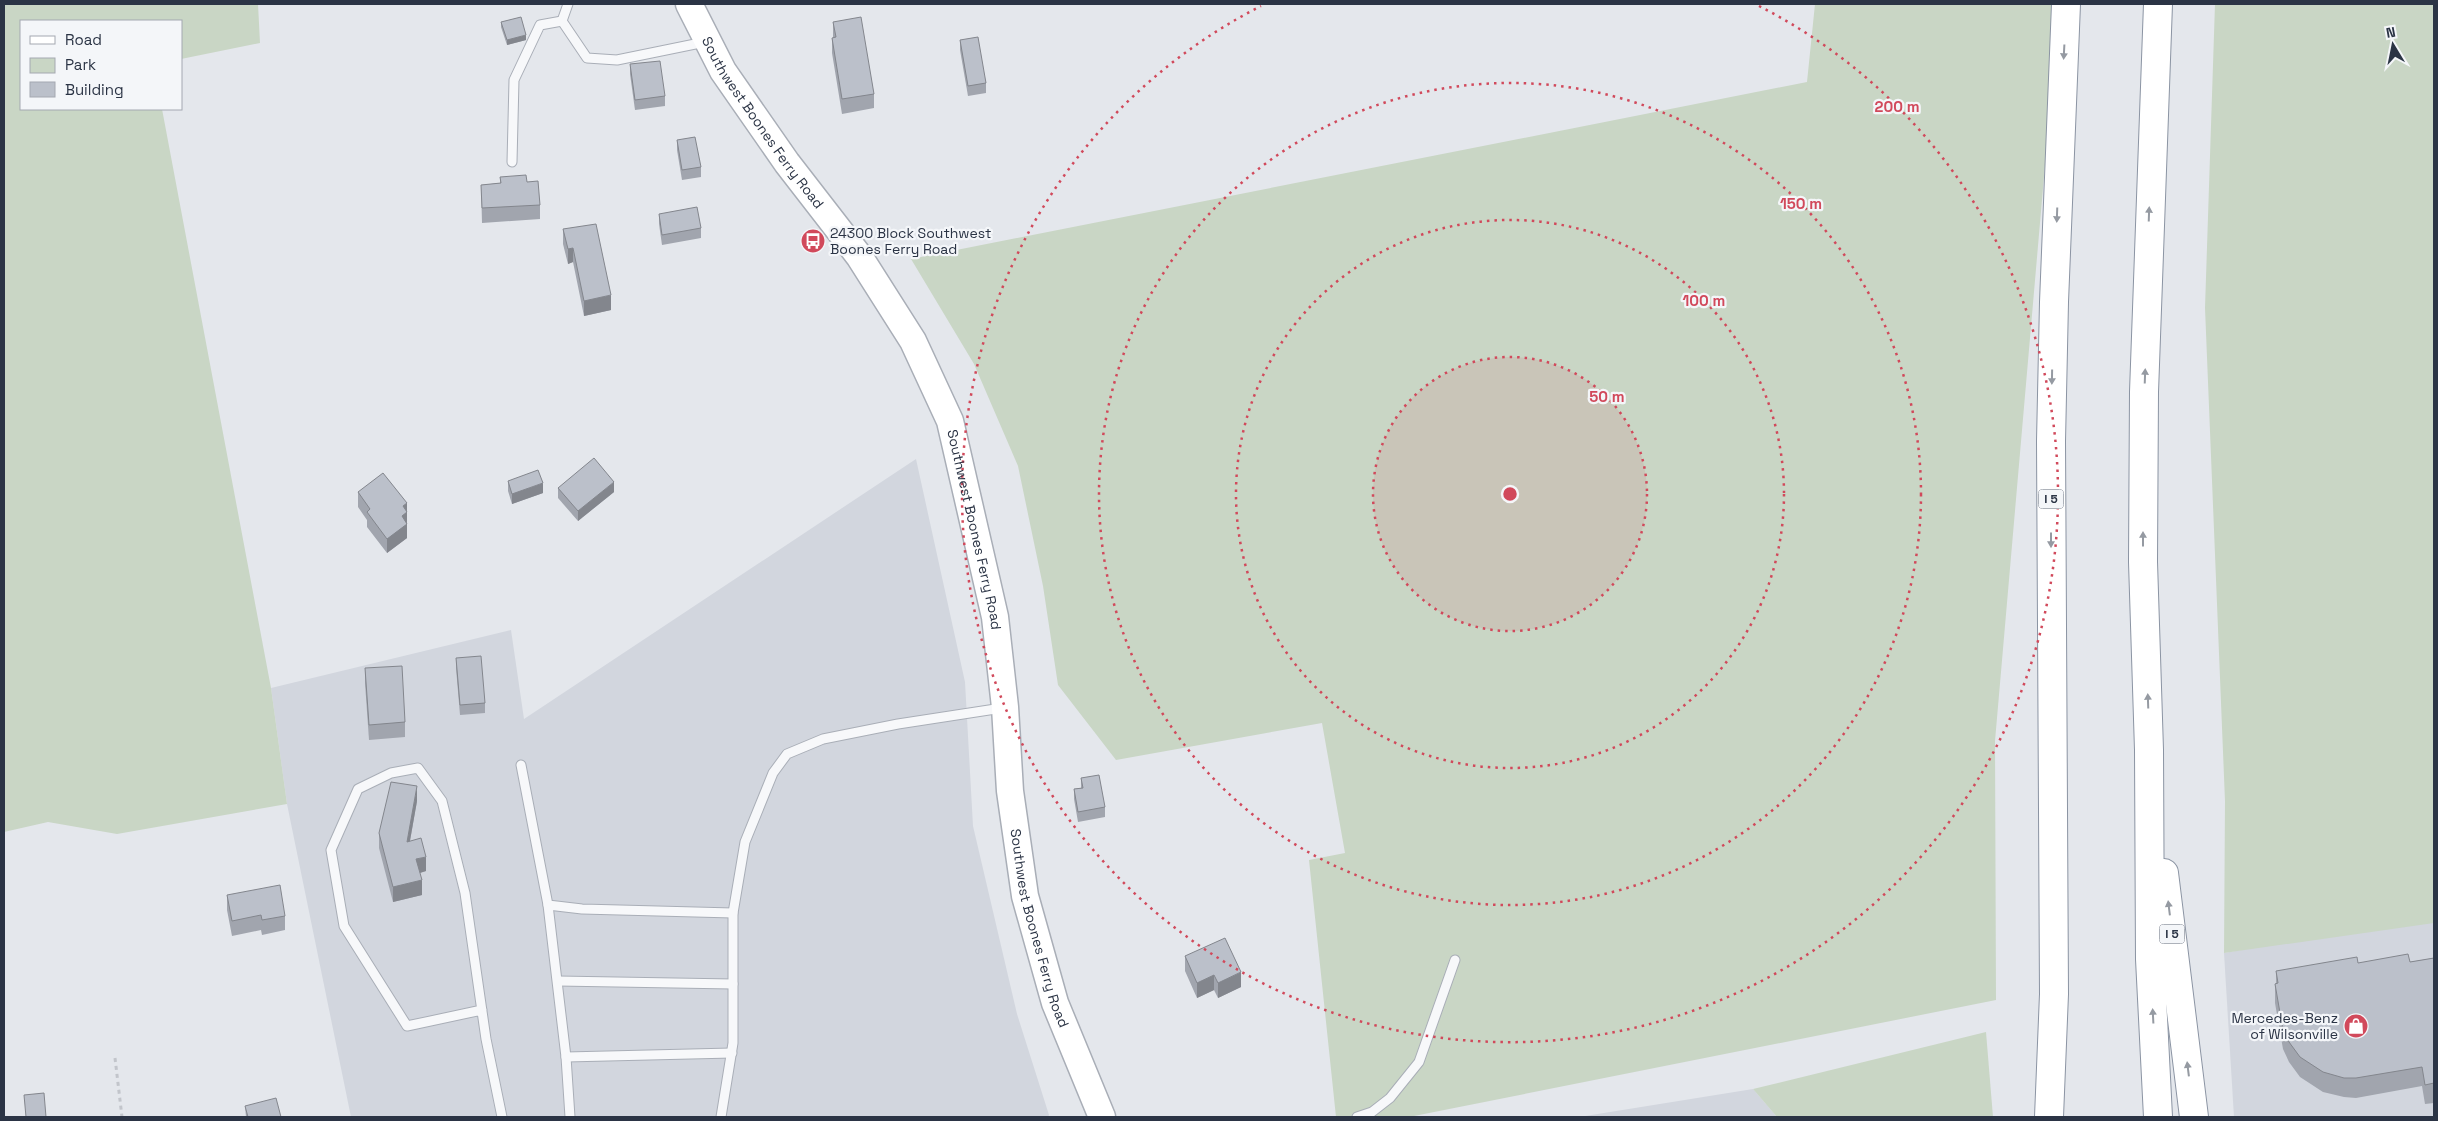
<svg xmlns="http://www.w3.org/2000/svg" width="2438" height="1121" font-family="'Space Grotesk',sans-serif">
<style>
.built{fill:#d2d6de}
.green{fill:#c9d6c5}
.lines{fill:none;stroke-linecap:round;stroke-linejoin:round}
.service-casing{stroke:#a9aeb7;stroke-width:11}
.secondary-casing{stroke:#a9aeb7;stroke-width:29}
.motorway-casing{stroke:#8b94a3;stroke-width:30}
.path{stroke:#c2c5cb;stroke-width:3;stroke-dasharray:4 4;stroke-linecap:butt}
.service{stroke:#f7f8fa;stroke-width:9}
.secondary{stroke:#fff;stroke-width:26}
.motorway{stroke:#fff;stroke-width:28}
.wall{fill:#a1a5ae}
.shaded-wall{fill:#83868d}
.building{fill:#bbc0ca;stroke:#83868d}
.oneway{fill:#959aa2}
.ring{fill:none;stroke:#d1495b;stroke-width:2.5;stroke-dasharray:2.5 5}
.labels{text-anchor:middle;stroke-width:4.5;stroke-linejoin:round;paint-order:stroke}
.shield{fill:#f4f6f9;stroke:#676e7b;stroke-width:1}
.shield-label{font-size:12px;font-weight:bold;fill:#2b3445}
.street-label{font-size:14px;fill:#2b3445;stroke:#f4f6f9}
.poi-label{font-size:14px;fill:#2b3445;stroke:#f4f6f9;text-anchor:start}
.centre{fill:#d1495b;stroke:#f4f6f9;stroke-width:2.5}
.ring-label{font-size:15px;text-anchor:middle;font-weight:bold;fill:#d1495b;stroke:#f4f6f9;stroke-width:4.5;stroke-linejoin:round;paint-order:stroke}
</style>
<rect width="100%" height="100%" fill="#e4e7ec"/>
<g class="built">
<polygon points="916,459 965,682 973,826 1017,1014 1049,1115 1048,1117 351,1117 287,804 271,688 511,630 524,719"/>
<polygon points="2434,915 2434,1117 2234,1117 2224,953"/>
<polygon points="1753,1089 1777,1117 1579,1117"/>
</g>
<g class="green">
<polygon points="4,4 258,4 260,43 181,59 181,21 21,21 21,109 162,109 271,688 287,804 117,834 48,822 4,832"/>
<polygon points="1815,4 2059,4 1995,741 1996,1000 1409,1117 1336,1117 1309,860 1345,853 1322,723 1116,760 1058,685 1043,586 1018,466 974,364 911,259 1807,82"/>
<polygon points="2215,4 2434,4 2434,923 2224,953 2225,801 2205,308"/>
<polygon points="1986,1032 1993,1117 1777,1117 1753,1089"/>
</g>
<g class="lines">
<defs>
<g id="service">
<polyline points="568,4 562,21 587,58 617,60 705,42"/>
<polyline points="512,162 514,80 540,25 562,21"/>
<polyline points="521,765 548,905 582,909 733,913"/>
<polyline points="548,905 566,1057 732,1053"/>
<polyline points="558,981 733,984"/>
<polyline points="482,1010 407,1026 344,926 331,850 358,789 391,773 418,768 442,801 465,893 486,1039 502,1117"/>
<polyline points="566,1057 570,1117"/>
<polyline points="721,1117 733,1043 733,913 745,842 773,773 787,754 823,739 898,724 1002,708"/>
<polyline points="1357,1117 1372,1112 1390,1098 1419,1062 1455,960"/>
</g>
<g id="secondary">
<path id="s1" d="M689 4 723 71 787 163 859 256 913 341 950 421 995 617 1005 707 1010 791 1025 896 1055 1003 1102 1117"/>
</g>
<g id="motorway">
<polyline points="2158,4 2144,392 2143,562 2149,750 2150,959 2158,1117"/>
<polyline points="2164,873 2194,1117"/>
<polyline points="2049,1117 2054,994 2051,441 2054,302 2066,4"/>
</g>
</defs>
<use href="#service" class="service-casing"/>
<use href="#secondary" class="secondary-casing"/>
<use href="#motorway" class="motorway-casing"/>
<polyline class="path" points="115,1058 122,1117"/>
<use href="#service" class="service"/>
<use href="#secondary" class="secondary"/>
<use href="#motorway" class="motorway"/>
</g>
<g class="wall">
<polygon points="501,22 526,40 507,45 501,27"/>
<polygon points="833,22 874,94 874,108 842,114 832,53 832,38 833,38"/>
<polygon points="960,40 986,83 986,93 968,96 960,50"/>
<polygon points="630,64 665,96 665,106 635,110 630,74"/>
<polygon points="677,140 701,167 701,177 682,180 677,150"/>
<polygon points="500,177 527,182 540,205 540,219 482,223 481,185 500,183"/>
<polygon points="659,214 701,228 701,238 662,245 659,224"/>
<polygon points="563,229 611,310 584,316 573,262 568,264 563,244"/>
<polygon points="508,481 543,493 512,504 508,491"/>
<polygon points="558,488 614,492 578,521 558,498"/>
<polygon points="358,492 407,503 407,538 387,553 367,527 367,520 358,507"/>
<polygon points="456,658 485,703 485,713 460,715 456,668"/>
<polygon points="365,668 405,722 405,737 369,740 365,683"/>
<polygon points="1081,778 1105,807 1105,817 1078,822 1074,799 1074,789 1081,788"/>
<polygon points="417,801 410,841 426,871 420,873 422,895 393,902 379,848 379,833"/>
<polygon points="227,895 285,916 285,930 262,935 261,930 232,936 227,910"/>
<polygon points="1185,956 1241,987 1218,998 1214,990 1197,998 1185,971"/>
<polygon points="2434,958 2434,1103 2425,1104 2422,1086 2356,1098 2344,1097 2323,1092 2300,1077 2289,1062 2283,1049 2275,1003 2275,984 2276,983 2276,971 2410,962"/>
<polygon points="245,1106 281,1117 246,1117"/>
</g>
<g class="shaded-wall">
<polygon points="526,35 526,40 507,45 507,40"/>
<polygon points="573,248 573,262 568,264 568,249"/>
<polygon points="611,295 611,310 584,316 584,301"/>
<polygon points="614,482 614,492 578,521 578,511"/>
<polygon points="543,483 543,493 512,504 512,494"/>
<polygon points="407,503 407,538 387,553 387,539 402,516 403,506"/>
<polygon points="417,786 417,801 407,857 407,842"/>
<polygon points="426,857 426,871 416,874 416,859"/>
<polygon points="422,880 422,895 393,902 393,887"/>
<polygon points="1241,972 1241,987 1218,998 1218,983"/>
<polygon points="1214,975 1214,990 1197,998 1197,983"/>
</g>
<g class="building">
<polygon points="521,17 526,35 507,40 501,22"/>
<polygon points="861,17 874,94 842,99 832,38 836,37 833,22"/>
<polygon points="978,37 986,83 968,86 960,40"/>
<polygon points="660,61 665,96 635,100 630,64"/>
<polygon points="695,137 701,167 682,170 677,140"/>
<polygon points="526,175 527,182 538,181 540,205 482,208 481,185 501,183 500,177"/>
<polygon points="697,207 701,228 662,235 659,214"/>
<polygon points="596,224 611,295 584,301 573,248 568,249 563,229"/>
<polygon points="594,458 614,482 578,511 558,488"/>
<polygon points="538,470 543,483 512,494 508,481"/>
<polygon points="383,473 407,503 403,506 407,512 402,516 407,524 387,539 367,512 370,509 358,492"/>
<polygon points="481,656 485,703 460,705 456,658"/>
<polygon points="402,666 405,722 369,725 365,668"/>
<polygon points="1099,775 1105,807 1078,812 1074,789 1083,788 1081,778"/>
<polygon points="391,782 417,786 407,842 421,838 426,857 416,859 422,880 393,887 379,833"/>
<polygon points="280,885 285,916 262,920 261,915 232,921 227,895"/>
<polygon points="1225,938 1241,972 1218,983 1214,975 1197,983 1185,956"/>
<polygon points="2408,954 2410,962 2434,958 2434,1083 2425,1085 2422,1067 2356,1078 2344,1078 2323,1072 2300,1057 2289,1042 2283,1030 2275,984 2278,983 2276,971 2357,957 2358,963"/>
<polygon points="44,1093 46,1117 26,1117 24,1095"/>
<polygon points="276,1098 281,1117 248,1117 245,1106"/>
</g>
<defs><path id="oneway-solid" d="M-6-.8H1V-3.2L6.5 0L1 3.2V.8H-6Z" transform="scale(1.25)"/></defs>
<g class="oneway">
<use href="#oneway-solid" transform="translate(2064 52) rotate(93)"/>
<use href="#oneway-solid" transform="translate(2149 214) rotate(-88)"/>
<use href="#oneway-solid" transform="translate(2057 215) rotate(92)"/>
<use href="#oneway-solid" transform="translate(2145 376) rotate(-88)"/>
<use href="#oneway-solid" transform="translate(2052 377) rotate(91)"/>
<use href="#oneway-solid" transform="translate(2143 539) rotate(-90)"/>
<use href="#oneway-solid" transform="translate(2051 540) rotate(90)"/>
<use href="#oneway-solid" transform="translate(2148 701) rotate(-92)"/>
<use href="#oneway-solid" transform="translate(2169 908) rotate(-97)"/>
<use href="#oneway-solid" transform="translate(2153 1016) rotate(-93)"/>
<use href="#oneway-solid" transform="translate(2188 1069) rotate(-97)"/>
</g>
<circle cx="1510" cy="494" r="137" fill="#d1495b" fill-opacity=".12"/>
<g class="ring">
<circle cx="1510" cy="494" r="137"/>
<circle cx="1510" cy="494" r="274"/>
<circle cx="1510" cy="494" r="411"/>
<path d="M1759 6A548 548 0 1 1 1261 6"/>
</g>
<defs>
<symbol id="bus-disc" viewBox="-11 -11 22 22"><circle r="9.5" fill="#d1495b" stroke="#f4f6f9"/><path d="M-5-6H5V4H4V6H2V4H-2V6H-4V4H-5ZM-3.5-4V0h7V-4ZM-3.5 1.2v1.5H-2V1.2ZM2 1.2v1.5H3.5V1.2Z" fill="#fff"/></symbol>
<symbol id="shop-disc" viewBox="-11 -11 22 22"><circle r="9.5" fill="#d1495b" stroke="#f4f6f9"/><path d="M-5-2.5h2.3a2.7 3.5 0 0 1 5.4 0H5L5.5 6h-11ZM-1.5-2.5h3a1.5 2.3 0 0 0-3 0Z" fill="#fff"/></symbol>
</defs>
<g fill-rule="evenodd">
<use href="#bus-disc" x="799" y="227" width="28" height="28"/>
<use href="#shop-disc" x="2342" y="1012" width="28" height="28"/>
</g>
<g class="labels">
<g class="shield">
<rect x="2038.5" y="489.5" width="25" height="19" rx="4"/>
<rect x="2159.5" y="924.5" width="25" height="19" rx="4"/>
</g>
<g class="shield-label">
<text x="2051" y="503">I 5</text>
<text x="2172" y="938">I 5</text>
</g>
<g class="street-label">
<text dy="5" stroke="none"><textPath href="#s1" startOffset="140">Southwest Boones Ferry Road</textPath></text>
<text dy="5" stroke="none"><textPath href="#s1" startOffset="605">Southwest Boones Ferry Road</textPath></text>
<text dy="5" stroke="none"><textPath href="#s1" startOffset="1010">Southwest Boones Ferry Road</textPath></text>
</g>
<g class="poi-label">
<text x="830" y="238">24300 Block Southwest<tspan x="830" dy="16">Boones Ferry Road</tspan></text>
<text x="2338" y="1023" text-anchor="end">Mercedes-Benz<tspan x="2338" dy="16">of Wilsonville</tspan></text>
</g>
</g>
<circle cx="1510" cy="494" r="8" class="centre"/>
<g class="ring-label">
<text x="1897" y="112">200 m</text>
<text x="1801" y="209">150 m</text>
<text x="1704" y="306">100 m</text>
<text x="1607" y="402">50 m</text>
</g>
<rect width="2438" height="1121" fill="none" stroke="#2b3445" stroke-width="10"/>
<rect x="20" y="20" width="162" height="90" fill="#f4f6f9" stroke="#a4a8b1"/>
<rect x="30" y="36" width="25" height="8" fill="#ffffff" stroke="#a4a8b1"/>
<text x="65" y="45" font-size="15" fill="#2b3445">Road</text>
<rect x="30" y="58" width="25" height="15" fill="#c9d6c5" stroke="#a4a8b1"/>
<text x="65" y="70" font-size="15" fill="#2b3445">Park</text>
<rect x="30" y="82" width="25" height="15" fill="#bbc0ca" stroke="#a4a8b1"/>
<text x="65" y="95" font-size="15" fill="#2b3445">Building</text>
<g transform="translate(2393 45) rotate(350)" stroke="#f4f6f9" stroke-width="4" paint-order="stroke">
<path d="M0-4L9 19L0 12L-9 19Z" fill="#2b3445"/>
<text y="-8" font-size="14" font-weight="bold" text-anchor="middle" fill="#2b3445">N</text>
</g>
</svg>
